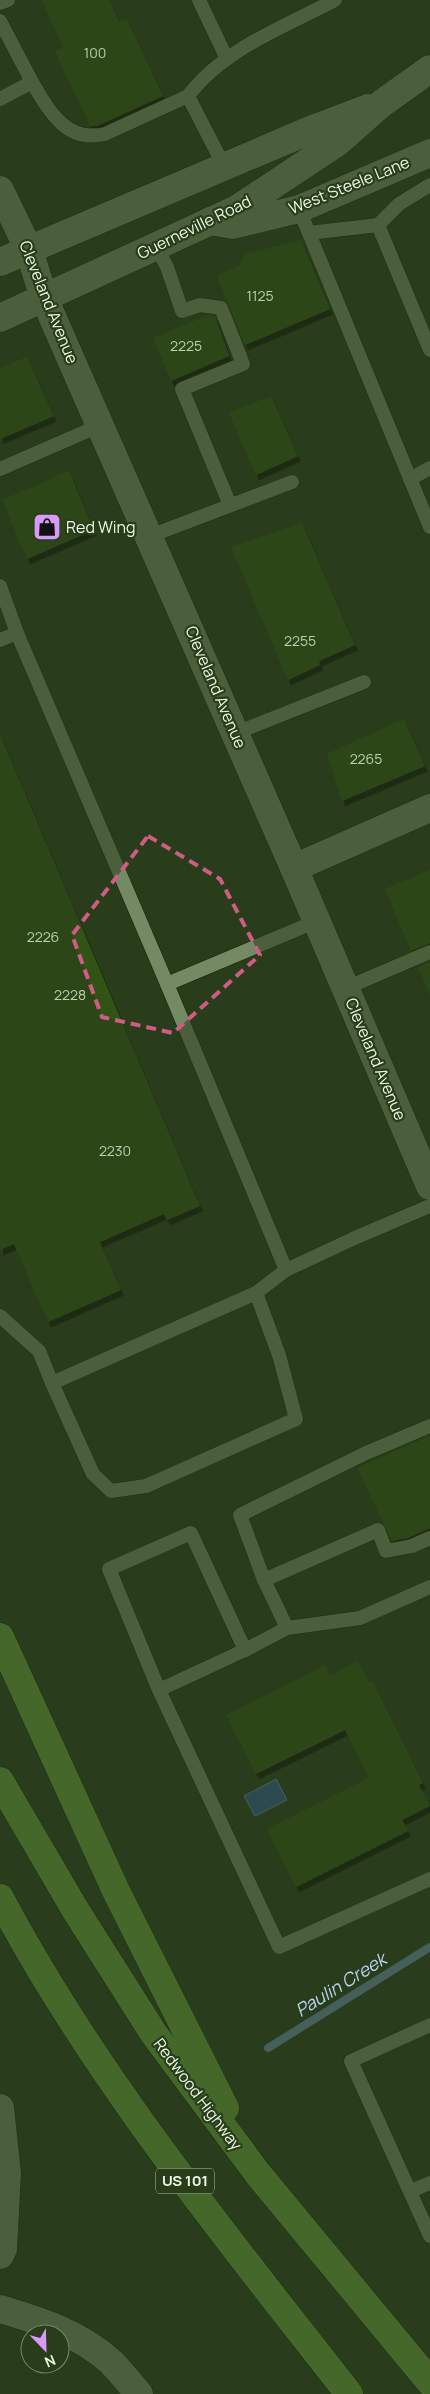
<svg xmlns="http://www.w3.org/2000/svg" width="430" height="2394" font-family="Manrope,sans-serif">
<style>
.water{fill:#2f5b8e;stroke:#688aa8}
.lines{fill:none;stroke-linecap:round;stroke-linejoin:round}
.stream{stroke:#688aa8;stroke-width:8}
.building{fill:#325216;filter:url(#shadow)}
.service-casing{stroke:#112303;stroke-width:15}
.minor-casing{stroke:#112303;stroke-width:29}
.tertiary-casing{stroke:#112303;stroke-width:29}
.secondary-casing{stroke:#112303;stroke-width:29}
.motorway-casing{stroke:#112303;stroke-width:29}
.service{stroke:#738a65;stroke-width:14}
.minor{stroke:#738a65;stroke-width:28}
.tertiary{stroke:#738a65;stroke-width:28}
.secondary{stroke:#738a65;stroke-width:28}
.motorway{stroke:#679d3c;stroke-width:28}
.marked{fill:none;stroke:#cf5c84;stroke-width:4;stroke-dasharray:10 6;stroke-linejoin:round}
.labels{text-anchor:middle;stroke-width:4.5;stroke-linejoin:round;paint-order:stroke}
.number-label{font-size:14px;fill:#becfb1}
.shield{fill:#293d1b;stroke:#b2c1a8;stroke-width:1}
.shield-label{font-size:15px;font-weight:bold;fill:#ecf9e5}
.street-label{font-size:16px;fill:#ecf9e5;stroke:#293d1b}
.poi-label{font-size:16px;fill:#ecf9e5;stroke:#293d1b;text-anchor:start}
.water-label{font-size:18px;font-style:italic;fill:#bad3f2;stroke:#293d1b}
</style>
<defs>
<filter id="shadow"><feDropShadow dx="3" dy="5.5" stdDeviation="0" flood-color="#0009"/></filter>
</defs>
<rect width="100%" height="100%" fill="#293d1b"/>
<polygon class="water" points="276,1779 287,1800 255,1816 244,1796"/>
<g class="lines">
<polyline class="stream" points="268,2048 430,1947"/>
</g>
<g class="building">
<polygon points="42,0 109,0 119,22 127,19 163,96 97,126 90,126 55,51 63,47"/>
<polygon points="301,240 330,309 245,345 217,276 240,265 246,254"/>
<polygon points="208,315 215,316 229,356 171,381 153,338"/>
<polygon points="27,357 54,416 0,439 0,368"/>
<polygon points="271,396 298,456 256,475 229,413"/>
<polygon points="69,471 94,530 27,559 2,500"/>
<polygon points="302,523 355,645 319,661 320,665 288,680 231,547"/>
<polygon points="404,719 425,766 342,801 327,754"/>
<polygon points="0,734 200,1206 167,1220 164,1214 100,1242 121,1290 48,1322 14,1244 0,1250"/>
<polygon points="430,870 430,943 411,951 385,889"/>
<polygon points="430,962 430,995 418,967"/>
<polygon points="430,1436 430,1528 408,1538 392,1541 357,1468"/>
<polygon points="358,1661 369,1682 373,1682 423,1783 419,1785 430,1806 402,1820 408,1831 296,1887 267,1829 369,1778 345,1730 256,1774 226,1715 325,1665 330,1675"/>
</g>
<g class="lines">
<defs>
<g id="service">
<polyline points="199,0 227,59"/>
<polyline points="0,3 8,0"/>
<polyline points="0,21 32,82"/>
<path d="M0 99 32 82C49 111 66 143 105 134L188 96"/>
<path d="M224 166 188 96C223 49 284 27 335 0"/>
<polyline points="430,185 399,204 378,225 430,350"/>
<polyline points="299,209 430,527"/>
<polyline points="309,233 378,225"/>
<polyline points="156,246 167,267 182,311 200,305 221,308 243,364 182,389 230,505"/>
<polyline points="0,469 101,425"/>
<polyline points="410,479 430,468"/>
<polyline points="150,536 292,482"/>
<polyline points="0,586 17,633 167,984 286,1270"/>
<polyline points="0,640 17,633"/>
<polyline points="236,733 364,682"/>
<polyline points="167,984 317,921"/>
<polyline points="346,988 430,952"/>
<polyline points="256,1293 279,1355 296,1419 146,1486 111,1491 93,1474 52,1383 256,1293 286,1270 357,1237 430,1206"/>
<polyline points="0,1316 39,1351 52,1383"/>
<polyline points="430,1426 366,1453 240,1515 264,1580 378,1530 386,1551 412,1546 430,1538"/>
<polyline points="264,1580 287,1628 360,1618 430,1587"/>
<polyline points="245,1650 287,1628"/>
<polyline points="159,1690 245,1650 191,1533 109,1569 159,1690 279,1947 430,1879"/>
<polyline points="430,2025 351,2061 430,2236"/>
<polyline points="411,2191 430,2183"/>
</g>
<polyline id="minor" points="294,868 430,808"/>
<g id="tertiary">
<polyline points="0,190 29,250"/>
<polyline points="210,221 233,225 299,209 430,153"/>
<polyline points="0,2108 7,2173 3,2249 0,2255"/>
<path d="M0 2309C40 2321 79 2333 111 2362 121 2372 130 2384 139 2394"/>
</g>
<g id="secondary">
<polyline points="29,250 44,298 294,868 430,1186"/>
<polyline points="0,262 315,128 368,108"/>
<polyline points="0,318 237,209 338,142 381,104 430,69"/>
</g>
<g id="motorway">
<polyline points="0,1637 116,1891 225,2108"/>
<polyline points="0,1781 76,1911 154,2034 258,2174 430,2382"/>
<path d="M0 1898C95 2077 225 2235 349 2394"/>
</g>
</defs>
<use href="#service" class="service-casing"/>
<use href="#minor" class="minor-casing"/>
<use href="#tertiary" class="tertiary-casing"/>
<use href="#secondary" class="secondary-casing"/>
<use href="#motorway" class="motorway-casing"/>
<use href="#service" class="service"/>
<use href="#minor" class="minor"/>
<use href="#tertiary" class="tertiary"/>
<use href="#secondary" class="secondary"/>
<use href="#motorway" class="motorway"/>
</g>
<path d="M0 0H430V2394H0ZM148 836 220 879 260 955 173 1033 102 1017 72 935Z" fill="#293d1b" fill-opacity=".55" fill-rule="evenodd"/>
<path class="marked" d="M148 836 220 879 260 955 173 1033 102 1017 72 935Z"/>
<defs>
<symbol id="shop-square" viewBox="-11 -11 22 22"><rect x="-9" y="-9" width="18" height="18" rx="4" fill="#d89af8" stroke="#293d1b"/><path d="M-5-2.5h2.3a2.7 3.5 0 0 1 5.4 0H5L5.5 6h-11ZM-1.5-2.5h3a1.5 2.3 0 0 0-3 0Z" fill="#111"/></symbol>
</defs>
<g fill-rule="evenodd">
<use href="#shop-square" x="31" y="511" width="32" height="32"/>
</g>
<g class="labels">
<g class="number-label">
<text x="95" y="58">100</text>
<text x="260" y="301">1125</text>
<text x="186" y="351">2225</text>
<text x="300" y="646">2255</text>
<text x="366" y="764">2265</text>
<text x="43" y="942">2226</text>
<text x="70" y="1000">2228</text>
<text x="115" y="1156">2230</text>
</g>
<rect class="shield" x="156" y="2168.5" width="58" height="25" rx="4"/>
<g class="shield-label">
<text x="185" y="2186">US 101</text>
</g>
<g class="street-label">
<text transform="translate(349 185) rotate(-22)" y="6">West Steele Lane</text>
<text transform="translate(194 227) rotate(-26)" y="6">Guerneville Road</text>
<text transform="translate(49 302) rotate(68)" y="6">Cleveland Avenue</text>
<text transform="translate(216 687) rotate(67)" y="6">Cleveland Avenue</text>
<text transform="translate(376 1059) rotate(67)" y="6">Cleveland Avenue</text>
<text transform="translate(198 2094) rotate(53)" y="6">Redwood Highway</text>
</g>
<g class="poi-label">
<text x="66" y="533">Red Wing</text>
</g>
<g class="water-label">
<text transform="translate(341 1985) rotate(-32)" y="6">Paulin Creek</text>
</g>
</g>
<g transform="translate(45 2349) rotate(157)"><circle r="24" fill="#293d1b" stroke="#77886c"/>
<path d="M0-4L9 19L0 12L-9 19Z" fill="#d89af8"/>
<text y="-8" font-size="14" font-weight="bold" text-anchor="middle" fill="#ecf9e5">N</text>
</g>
</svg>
